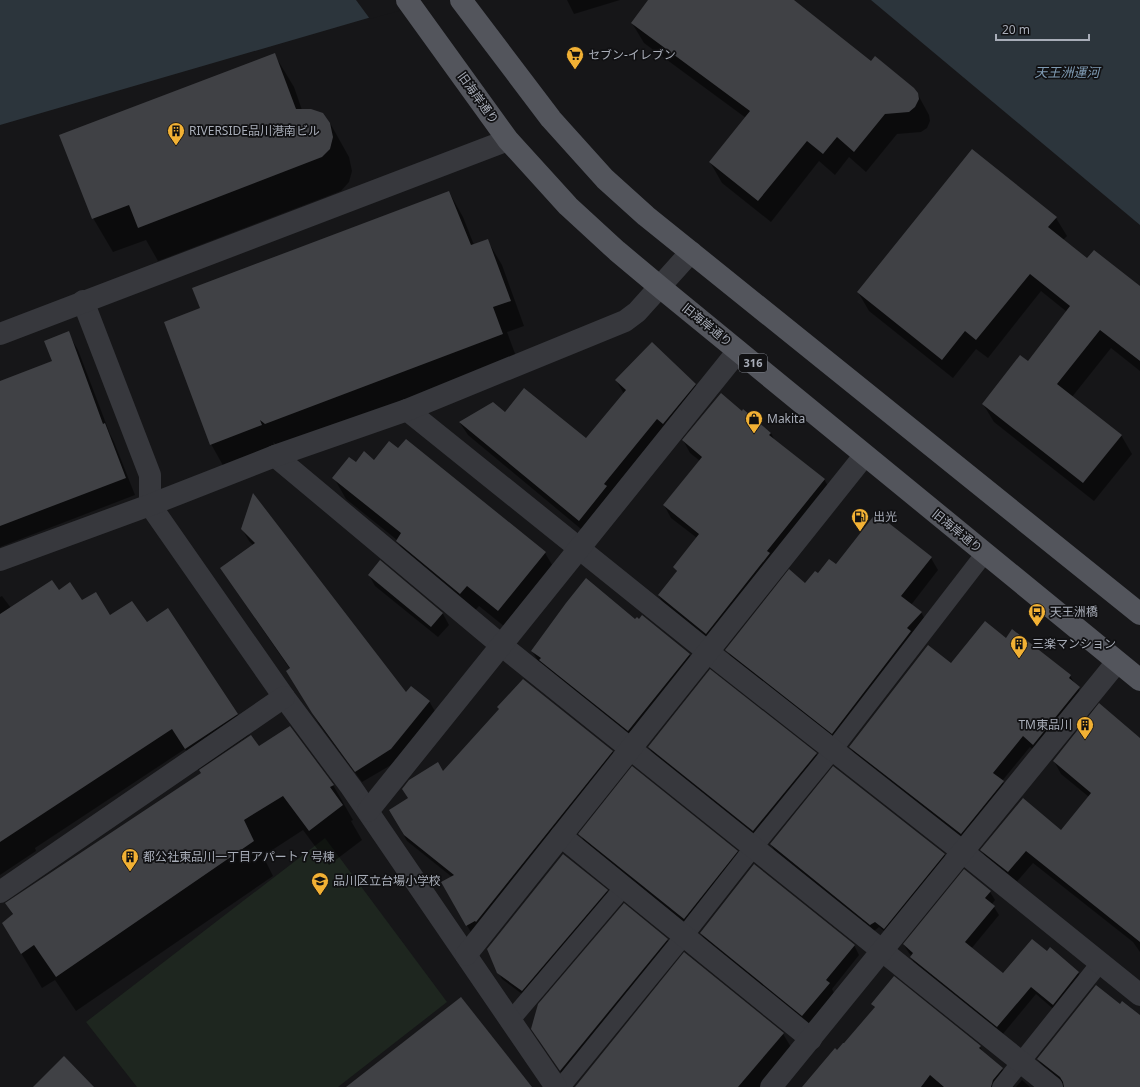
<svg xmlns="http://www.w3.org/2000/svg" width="1140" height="1087" font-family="'Noto Sans','Noto Sans JP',sans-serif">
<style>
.green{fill:#1e261f}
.water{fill:#2c353c}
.pier{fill:#161618}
.shadow{fill:#0007}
.building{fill:#404145}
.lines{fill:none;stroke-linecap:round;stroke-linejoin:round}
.lane{stroke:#37383d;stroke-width:18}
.street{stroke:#37383d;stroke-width:22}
.primary{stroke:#53555c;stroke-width:22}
.labels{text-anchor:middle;stroke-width:3.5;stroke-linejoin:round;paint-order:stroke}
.shield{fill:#111113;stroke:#7b7e86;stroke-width:1}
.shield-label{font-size:11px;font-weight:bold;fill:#a8adb8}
.poi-label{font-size:12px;fill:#a8adb8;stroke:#111113;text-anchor:start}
.street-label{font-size:12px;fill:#a8adb8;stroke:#111113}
.water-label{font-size:13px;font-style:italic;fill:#7f9bb3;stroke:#111113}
</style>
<rect width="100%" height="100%" fill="#161618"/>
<polygon class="green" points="325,838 447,1002 338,1087 137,1087 86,1022"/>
<g class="water">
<polygon points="0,0 430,0 0,125"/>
<polygon points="871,0 1140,0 1140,225"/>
</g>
<polygon class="pier" points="356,0 432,0 430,2 370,19"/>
<g class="shadow">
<polygon points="567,0 620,0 574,14"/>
<polygon points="649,0 790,0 871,63 917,93 929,115 930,121 927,128 921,132 897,134 866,172 849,157 835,175 819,161 771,222 722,183 710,162 746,118 644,43 632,23"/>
<polygon points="274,54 294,87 302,110 330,123 349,157 352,171 349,182 341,191 158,261 146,240 113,252 93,218"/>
<polygon points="449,192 463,217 474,245 487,240 502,265 524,326 507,332 517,359 280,448 273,442 276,450 225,469 211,444 202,309"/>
<polygon points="1056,218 1067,236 1063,240 1087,260 1140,287 1140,371 1111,348 1072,397 1121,435 1132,454 1094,501 994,422 983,404 1028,362 1067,312 1041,291 988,358 976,349 953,378 869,311 858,292"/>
<polygon points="68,333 78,350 110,434 114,442 135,495 0,547 0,382 53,362"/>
<polygon points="616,380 695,384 702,397 587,534 468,435 460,423 505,413 586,439 624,394"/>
<polygon points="742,412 771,433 775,441 824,479 831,492 713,646 666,608 659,596 677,572 674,567 697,538 671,518 664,505 700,461 690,453 683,440"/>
<polygon points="375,461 545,553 557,573 510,631 479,606 472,614 409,562 397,540 346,499 334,478 356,463"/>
<polygon points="242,529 406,693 429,701 436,713 398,761 362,782 319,724 294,682 290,669 228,579 221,568 254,546 249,541"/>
<polygon points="931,558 938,570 911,605 921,612 928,625 840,745 734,662 727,650 805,584 818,574 836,566"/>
<polygon points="380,561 443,614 449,625 438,637 375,586 369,575"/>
<polygon points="58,591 110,616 146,624 237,714 249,735 198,770 185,749 35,848 36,851 0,875 0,597 2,596 11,608"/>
<polygon points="635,620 689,654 695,665 635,741 538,661 532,651"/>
<polygon points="1006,639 1070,676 1086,700 1040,756 1030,747 1002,781 1010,794 968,845 857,758 850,747 951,664"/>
<polygon points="1140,741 1140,952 1133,942 1033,863 1015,884 989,862 981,850 1062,832 1089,797 1061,774 1054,761"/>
<polygon points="258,747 333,785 353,820 351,821 362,840 329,865 303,830 263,856 273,876 76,1011 55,980 42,988 3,923 13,915 7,904 202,773"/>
<polygon points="649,747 816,754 822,764 759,841 655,757"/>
<polygon points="612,751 617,759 472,934 442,883 452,877 407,841 402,832 409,799 443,772"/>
<polygon points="580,834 737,851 742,861 689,928 585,843"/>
<polygon points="771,844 944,854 948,860 888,934 879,927 874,931 774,850"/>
<polygon points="607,891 611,897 526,997 502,979 498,972"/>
<polygon points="990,892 995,900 992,904 999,915 971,949 1003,975 1047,952 1050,949 1078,973 1083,981 1058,1013 1036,994 1002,1035 916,966 911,957 912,956 909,953 904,945"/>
<polygon points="701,933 854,945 859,955 832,989 834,993 808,1024 706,942"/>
<polygon points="667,940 673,950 567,1081 538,1039"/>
<polygon points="894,977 980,1047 984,1054 1002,1069 1010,1082 1006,1087 803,1087 837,1051 875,1008 872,1004"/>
<polygon points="1120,1005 1140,1016 1140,1087 1064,1087 1046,1072 1038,1059"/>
<polygon points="783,1034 791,1047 766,1087 576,1087"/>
<polygon points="1022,1080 1030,1087 1016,1087"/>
</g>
<g class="building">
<polygon points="648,0 794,0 871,61 875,56 914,88 918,93 919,99 915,107 909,112 885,114 854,152 837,137 823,154 807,141 758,201 709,162 750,111 631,23"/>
<polygon points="275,53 296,109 311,109 323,113 330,123 333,137 330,149 322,157 138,228 129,205 92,219 59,135"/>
<polygon points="972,149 1057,217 1048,227 1087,258 1094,250 1140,286 1140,361 1100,330 1057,384 1122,435 1083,483 982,404 1020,355 1028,361 1070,306 1030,274 976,340 965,331 942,360 857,292"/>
<polygon points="449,191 471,245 488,239 511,301 493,307 503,334 265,424 260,420 262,425 210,445 164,322 200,308 192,288"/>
<polygon points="69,331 103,424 105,423 126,478 0,526 0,381 52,361 44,341"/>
<polygon points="652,342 696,384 663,424 657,419 604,484 607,486 579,521 459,422 493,402 505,412 524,388 586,438 626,390 615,380"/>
<polygon points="721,393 742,411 743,409 771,433 769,435 825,479 767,551 770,553 706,634 658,595 677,571 673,567 699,534 663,505 702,457 682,440"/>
<polygon points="406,439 546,552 498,611 467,586 460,594 396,541 401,533 332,478 349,457 356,462 364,451 374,460 389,441 398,448"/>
<polygon points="253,493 406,692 411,686 430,701 391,749 355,772 312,713 286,671 290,668 220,568 255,543 241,529"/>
<polygon points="876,513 932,557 901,596 922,612 907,628 911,631 832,734 725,650 789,569 805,583 815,571 818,573 829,559 836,564"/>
<polygon points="380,560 443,613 431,627 368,575"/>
<polygon points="586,578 635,619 637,617 639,619 642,615 690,654 628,731 539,660 541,658 531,651 566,603"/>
<polygon points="52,580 59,590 70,582 82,600 96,592 110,615 132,601 147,622 168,608 238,714 185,749 172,729 0,842 0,614"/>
<polygon points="985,621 1006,638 1012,629 1071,675 1069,678 1080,687 1033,745 1023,736 993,773 1004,781 961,834 849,747 928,645 951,663"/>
<polygon points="710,669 817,753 753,831 648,747"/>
<polygon points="523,679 613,751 476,922 475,921 466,926 441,882 454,875 404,835 389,810 408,798 402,789 409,780 438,762 443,771 499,709 497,707"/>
<polygon points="1099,703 1140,738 1140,942 1026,851 1008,872 980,850 1023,798 1061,830 1091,793 1053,761"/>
<polygon points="290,726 334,785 330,787 343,805 309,831 283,796 244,820 254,841 56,977 34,945 21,954 2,923 13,914 5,903 201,773 199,770 251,735 259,746"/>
<polygon points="632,766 738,851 684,919 578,834"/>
<polygon points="833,766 945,854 884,929 875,922 870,925 770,844"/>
<polygon points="563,854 608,890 522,991 497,973 487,949"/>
<polygon points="754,864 855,945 826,980 830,983 802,1016 700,933"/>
<polygon points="964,869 991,891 985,898 995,906 965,942 1003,973 1032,939 1047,951 1050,947 1079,972 1053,1005 1031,987 997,1027 910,957 913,953 903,944"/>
<polygon points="624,903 668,939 560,1071 531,1029 538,1004"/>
<polygon points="684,952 784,1033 738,1087 575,1087"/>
<polygon points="894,976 981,1046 979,1048 1003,1068 993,1080 991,1087 944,1087 930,1075 921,1087 802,1087 835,1048 837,1050 843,1043 844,1043 875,1007 871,1004"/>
<polygon points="1096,985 1120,1004 1122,1001 1140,1015 1140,1087 1064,1087 1063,1082 1060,1077 1037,1059"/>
<polygon points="461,997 532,1087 346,1087"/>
<polygon points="64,1056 94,1087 33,1087"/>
</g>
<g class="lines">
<g class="lane">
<polyline points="510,1021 624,887"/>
<polyline points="561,1087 684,936 753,848 833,750 985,553"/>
<polyline points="1001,1087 1100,963"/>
</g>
<g class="street">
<polyline points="83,301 150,475 150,505 284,697 351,787 556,1087"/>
<polyline points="0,334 508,140"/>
<polyline points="407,410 708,652 963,852 1140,995"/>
<polyline points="275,456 501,645 1052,1087"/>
<polyline points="0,560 150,505 275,456 407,410 625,321 637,312 691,252"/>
<polyline points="368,811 738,351"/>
<polyline points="561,836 811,1039"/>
<polyline points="0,892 284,697"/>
<polyline points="466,955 864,456"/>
<polyline points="771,1087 1117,662"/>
</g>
<g class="primary">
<polyline points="407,0 508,140 568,206 617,251 660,287 1140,680"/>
<polyline points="461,0 551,119 605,179 646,216 1140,614"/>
</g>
</g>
<defs>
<symbol id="supermarket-pin" viewBox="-11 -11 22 30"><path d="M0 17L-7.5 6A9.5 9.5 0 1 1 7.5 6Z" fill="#f2b134" stroke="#111113"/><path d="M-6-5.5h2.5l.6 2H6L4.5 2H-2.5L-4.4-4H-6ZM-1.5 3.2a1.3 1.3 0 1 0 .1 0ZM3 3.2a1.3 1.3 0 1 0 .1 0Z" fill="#111"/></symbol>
<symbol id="building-pin" viewBox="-11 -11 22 30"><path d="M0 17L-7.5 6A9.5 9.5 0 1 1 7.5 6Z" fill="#f2b134" stroke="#111113"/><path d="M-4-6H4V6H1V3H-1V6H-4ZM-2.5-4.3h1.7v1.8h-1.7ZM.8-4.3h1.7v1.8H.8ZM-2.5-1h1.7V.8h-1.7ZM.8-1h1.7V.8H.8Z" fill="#111"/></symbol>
<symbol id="shop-pin" viewBox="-11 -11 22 30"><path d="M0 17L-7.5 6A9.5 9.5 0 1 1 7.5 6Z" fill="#f2b134" stroke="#111113"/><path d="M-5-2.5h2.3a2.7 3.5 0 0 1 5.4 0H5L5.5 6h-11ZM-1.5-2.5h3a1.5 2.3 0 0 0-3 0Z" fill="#111"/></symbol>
<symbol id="fuel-pin" viewBox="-11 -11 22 30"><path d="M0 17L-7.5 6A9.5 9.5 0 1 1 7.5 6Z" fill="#f2b134" stroke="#111113"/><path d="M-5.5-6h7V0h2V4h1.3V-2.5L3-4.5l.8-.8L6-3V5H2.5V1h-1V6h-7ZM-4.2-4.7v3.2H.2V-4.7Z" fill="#111"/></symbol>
<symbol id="bus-pin" viewBox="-11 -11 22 30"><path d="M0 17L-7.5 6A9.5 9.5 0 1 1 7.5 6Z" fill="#f2b134" stroke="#111113"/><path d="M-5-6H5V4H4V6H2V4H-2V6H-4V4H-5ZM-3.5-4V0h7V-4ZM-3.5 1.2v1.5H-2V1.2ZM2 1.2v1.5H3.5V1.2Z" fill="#111"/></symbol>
<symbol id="school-pin" viewBox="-11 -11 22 30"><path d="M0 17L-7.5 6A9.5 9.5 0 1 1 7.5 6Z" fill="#f2b134" stroke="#111113"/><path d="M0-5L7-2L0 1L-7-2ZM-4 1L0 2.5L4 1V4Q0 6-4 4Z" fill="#111"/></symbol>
</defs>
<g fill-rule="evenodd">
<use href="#supermarket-pin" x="565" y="45" width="20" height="27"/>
<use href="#building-pin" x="166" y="121" width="20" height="27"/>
<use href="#shop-pin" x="744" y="409" width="20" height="27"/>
<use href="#fuel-pin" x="850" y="507" width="20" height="27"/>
<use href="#bus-pin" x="1027" y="602" width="20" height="27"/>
<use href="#building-pin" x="1009" y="634" width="20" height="27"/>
<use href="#building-pin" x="1075" y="715" width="20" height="27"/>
<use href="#building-pin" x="120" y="847" width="20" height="27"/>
<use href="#school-pin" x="310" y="871" width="20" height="27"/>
</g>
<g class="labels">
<rect class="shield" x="739" y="354" width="28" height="18" rx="3"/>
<g class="shield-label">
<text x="753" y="367">316</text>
</g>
<g class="poi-label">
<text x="588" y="59">セブン-イレブン</text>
<text x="189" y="135">RIVERSIDE品川港南ビル</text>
<text x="767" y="423">Makita</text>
<text x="873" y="521">出光</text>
<text x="1050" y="616">天王洲橋</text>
<text x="1032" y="648">三楽マンション</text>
<text x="1072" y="729" text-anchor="end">TM東品川</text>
<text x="143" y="861">都公社東品川一丁目アパート７号棟</text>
<text x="333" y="885">品川区立台場小学校</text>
</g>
<g class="street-label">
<text transform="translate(478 98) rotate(54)" y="4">旧海岸通り</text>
<text transform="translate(707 325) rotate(39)" y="4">旧海岸通り</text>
<text transform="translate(957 531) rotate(39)" y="4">旧海岸通り</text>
</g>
<g class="water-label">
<text x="1067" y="77">天王洲運河</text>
</g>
</g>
<path d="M996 34v6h93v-6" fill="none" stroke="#a8adb8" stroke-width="2"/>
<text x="1002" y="34" font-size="12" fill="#a8adb8" stroke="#111113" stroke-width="3" paint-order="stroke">20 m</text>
</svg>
